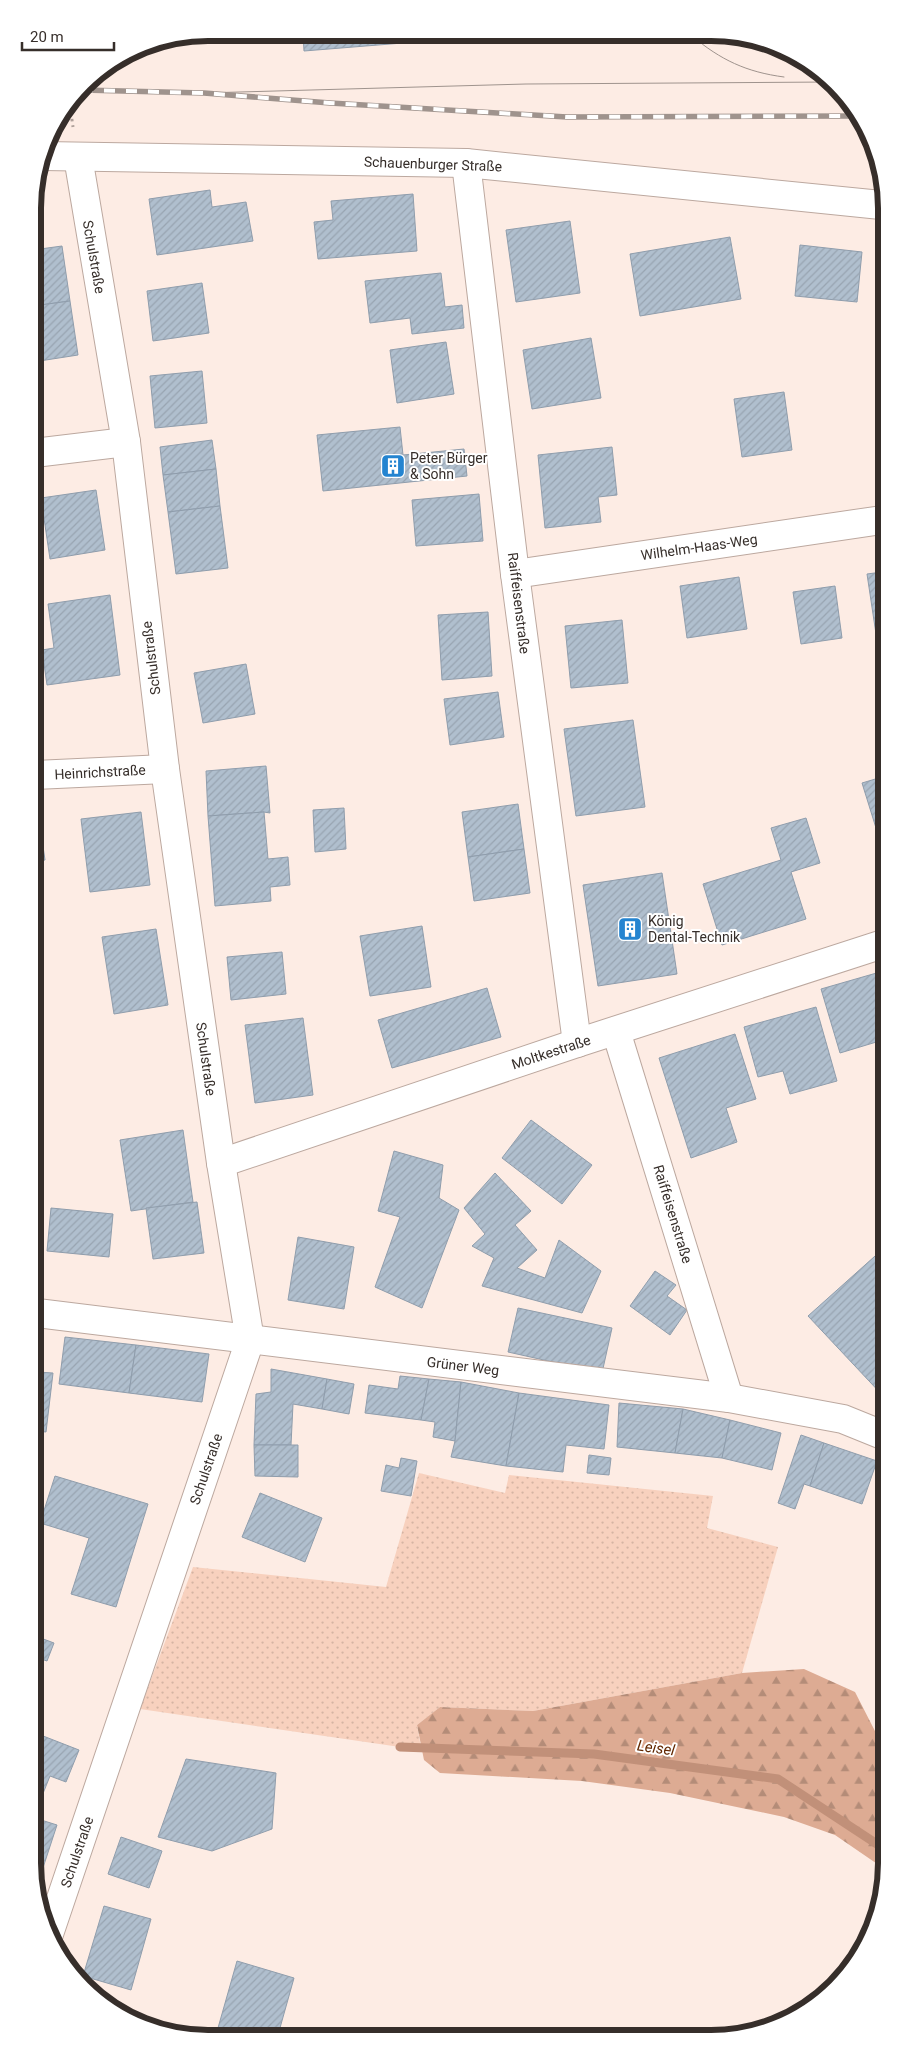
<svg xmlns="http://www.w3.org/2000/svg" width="919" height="2071" font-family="Roboto,sans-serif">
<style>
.grass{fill:url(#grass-dots)}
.forest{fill:url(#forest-firs)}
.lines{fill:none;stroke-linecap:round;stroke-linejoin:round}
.stream{stroke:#c19079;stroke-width:9}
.building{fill:url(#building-hatch);stroke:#8f9dac}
.minor-casing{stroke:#bca89f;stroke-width:30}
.path{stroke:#ad9f99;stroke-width:3;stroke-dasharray:2.5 4;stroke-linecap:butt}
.minor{stroke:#fff;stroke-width:28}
.tram{stroke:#9f938d;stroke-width:1}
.rail-casing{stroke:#9f938d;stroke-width:5.5}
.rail{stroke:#fff;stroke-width:4;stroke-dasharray:11;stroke-linecap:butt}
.labels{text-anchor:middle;stroke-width:4;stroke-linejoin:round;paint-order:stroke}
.street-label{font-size:14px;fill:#362e2a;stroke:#fff}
.poi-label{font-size:14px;fill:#362e2a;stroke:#fff;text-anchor:start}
.water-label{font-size:15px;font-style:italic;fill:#622700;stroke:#fff}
.rim{fill:none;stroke:#362e2a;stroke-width:6}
</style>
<defs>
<pattern id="grass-dots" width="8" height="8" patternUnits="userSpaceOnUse" patternTransform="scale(1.25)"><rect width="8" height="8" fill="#f8d1be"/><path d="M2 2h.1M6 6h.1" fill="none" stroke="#d5b4a3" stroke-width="1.8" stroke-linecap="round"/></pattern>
<pattern id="forest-firs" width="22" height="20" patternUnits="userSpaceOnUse" patternTransform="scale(1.25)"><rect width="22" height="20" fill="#ddab93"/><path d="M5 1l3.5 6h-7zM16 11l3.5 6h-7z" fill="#b48c78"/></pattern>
<pattern id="building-hatch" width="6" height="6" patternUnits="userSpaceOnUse" patternTransform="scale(1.25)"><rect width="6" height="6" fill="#b0bfce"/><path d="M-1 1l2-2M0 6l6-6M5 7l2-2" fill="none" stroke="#98a4b1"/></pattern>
</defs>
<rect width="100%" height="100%" fill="#fdece4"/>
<polygon class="grass" points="419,1473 505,1493 509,1475 713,1496 707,1528 778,1547 742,1673 533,1711 440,1707 417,1725 421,1748 400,1747 140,1709 193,1567 386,1587"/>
<polygon class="forest" points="804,1669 855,1692 877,1735 886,1745 886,1870 835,1835 784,1817 670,1793 582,1781 440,1773 424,1760 417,1725 440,1707 533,1711 742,1673"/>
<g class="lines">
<polyline class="stream" points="400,1747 594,1754 778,1779 886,1850"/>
</g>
<g class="building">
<polygon points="303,33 514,34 304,51"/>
<polygon points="210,190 212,207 246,202 253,241 157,255 149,199"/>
<polygon points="413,194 417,251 318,259 314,222 333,220 331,201"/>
<polygon points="570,221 580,293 516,302 506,230"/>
<polygon points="730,237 741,299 640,316 630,254"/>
<polygon points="800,245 862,252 857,302 795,296"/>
<polygon points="62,246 70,301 33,306 33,250"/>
<polygon points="441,273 445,307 462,305 464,328 412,334 410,318 370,323 365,281"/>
<polygon points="202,283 209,333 153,341 147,291"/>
<polygon points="70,301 78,355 33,362 33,306"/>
<polygon points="591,338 601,398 532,409 523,350"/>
<polygon points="446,342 454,394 397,403 390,350"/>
<polygon points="202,371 207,423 155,428 150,376"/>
<polygon points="784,392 792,450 742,457 734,399"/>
<polygon points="400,427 403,455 464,449 467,476 323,491 317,435"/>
<polygon points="212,440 216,469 163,475 160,447"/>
<polygon points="612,447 617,495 598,497 601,522 545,528 538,455"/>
<polygon points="216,469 220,506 168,512 163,475"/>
<polygon points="96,490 105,550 50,559 41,498"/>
<polygon points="479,494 483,541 416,546 412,500"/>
<polygon points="220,506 228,568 176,574 168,512"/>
<polygon points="882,572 882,634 876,634 867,574"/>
<polygon points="739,577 747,629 687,638 680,586"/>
<polygon points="835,586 842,638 801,644 793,592"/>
<polygon points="110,595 120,675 47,685 42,650 54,648 48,604"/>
<polygon points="488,612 492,676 442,680 438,615"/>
<polygon points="622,620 628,683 571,688 565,626"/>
<polygon points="246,664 255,714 203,723 194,673"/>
<polygon points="498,692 504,737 450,745 444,699"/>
<polygon points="633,720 645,807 576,816 564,729"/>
<polygon points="266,766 270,813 264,812 208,816 206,771"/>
<polygon points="882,777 883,826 876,828 862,783"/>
<polygon points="518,804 524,849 468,857 462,812"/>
<polygon points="344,808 346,849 315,852 313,810"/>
<polygon points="38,812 45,860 35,862 35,813"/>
<polygon points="141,812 150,885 90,892 81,819"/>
<polygon points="264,812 268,859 288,857 290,885 270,887 271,901 215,906 208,816"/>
<polygon points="806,818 820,863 791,872 806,919 722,945 703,884 781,860 771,828"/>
<polygon points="524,849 530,893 474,901 468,857"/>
<polygon points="662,873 677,974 598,986 583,885"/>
<polygon points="422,926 431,987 370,996 360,936"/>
<polygon points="156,929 168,1005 114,1014 102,937"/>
<polygon points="282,952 286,994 231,1000 227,957"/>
<polygon points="880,972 883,982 883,1040 840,1053 821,989"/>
<polygon points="487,988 501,1037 392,1068 378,1020"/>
<polygon points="816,1007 837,1081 790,1094 783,1071 758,1077 744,1027"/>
<polygon points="303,1018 313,1095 255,1103 245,1025"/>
<polygon points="735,1034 756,1099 726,1108 737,1142 691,1158 659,1058"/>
<polygon points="531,1120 592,1165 562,1204 502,1158"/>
<polygon points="183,1130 193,1202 131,1211 120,1140"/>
<polygon points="394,1151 443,1165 439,1198 459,1210 422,1308 375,1287 400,1217 378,1211"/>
<polygon points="495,1173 531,1211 515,1225 537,1250 517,1268 545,1278 559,1240 601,1271 582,1313 482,1286 494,1258 472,1246 485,1234 464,1208"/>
<polygon points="197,1202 204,1253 153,1259 146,1208"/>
<polygon points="51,1208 113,1214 109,1257 47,1251"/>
<polygon points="298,1237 354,1247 344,1309 288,1300"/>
<polygon points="884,1248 884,1249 885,1398 808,1316"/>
<polygon points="655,1271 676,1285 667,1296 687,1310 670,1335 630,1306"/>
<polygon points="518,1308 612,1328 602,1373 508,1352"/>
<polygon points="65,1337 136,1345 129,1393 59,1384"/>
<polygon points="136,1345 209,1354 202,1402 129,1393"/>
<polygon points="271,1369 327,1379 322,1409 293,1404 291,1445 254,1445 256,1394 271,1392"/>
<polygon points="37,1372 53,1373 46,1432 37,1431"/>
<polygon points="400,1376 429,1379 421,1420 365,1413 369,1385 398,1389"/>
<polygon points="327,1379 354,1384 349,1414 322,1409"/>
<polygon points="429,1379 461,1382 455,1441 433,1437 435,1422 421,1420"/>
<polygon points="461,1382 519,1393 506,1466 451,1457 455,1441"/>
<polygon points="519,1393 609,1405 604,1449 566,1445 563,1472 506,1466"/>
<polygon points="619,1403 683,1409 675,1453 617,1447"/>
<polygon points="683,1409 730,1420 722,1458 675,1453"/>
<polygon points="730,1420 781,1433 772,1470 722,1458"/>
<polygon points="801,1435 824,1443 810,1486 804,1484 795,1509 778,1503"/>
<polygon points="824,1443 877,1461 862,1504 810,1486"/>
<polygon points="254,1445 298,1445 298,1477 255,1476"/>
<polygon points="589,1455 611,1458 609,1475 587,1473"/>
<polygon points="401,1458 417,1461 411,1496 381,1491 386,1465 399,1468"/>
<polygon points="55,1476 148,1504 116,1607 71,1594 89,1538 40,1523"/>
<polygon points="260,1493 322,1518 305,1562 242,1537"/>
<polygon points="38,1637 54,1643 47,1661 38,1658"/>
<polygon points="38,1734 79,1750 66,1782 50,1776 40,1801 38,1800"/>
<polygon points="186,1759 276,1773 272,1829 212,1851 158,1837"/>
<polygon points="38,1819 57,1825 38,1883"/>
<polygon points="121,1837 162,1851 149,1888 108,1874"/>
<polygon points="104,1906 151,1919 131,1990 83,1976"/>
<polygon points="237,1961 294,1978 278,2035 216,2035"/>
</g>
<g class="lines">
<defs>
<g id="minor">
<polyline points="44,156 466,163 881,205"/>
<polyline points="466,163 515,574 577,1043"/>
<polyline points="34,453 126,442"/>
<polyline points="515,574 882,520"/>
<polyline points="35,775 165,769"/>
<polyline points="616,1031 729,1398"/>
<polyline points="221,1163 577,1043 883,944"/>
<polyline points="37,1313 729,1398 843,1419 885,1436"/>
<polyline points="49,1934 250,1340 221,1163 165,769 126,442 78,157"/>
</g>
</defs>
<use href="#minor" class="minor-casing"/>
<polyline class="path" points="70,106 73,127"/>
<use href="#minor" class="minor"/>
<g class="tram">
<path d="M692 36C721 60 746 72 784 77"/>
<polyline points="204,93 526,84 832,82"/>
</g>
<defs>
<polyline id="rail" points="82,90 204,93 330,103 567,117 859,116"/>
</defs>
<use href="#rail" class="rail-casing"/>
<use href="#rail" class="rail"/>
</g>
<defs>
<symbol id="building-square" viewBox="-11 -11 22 22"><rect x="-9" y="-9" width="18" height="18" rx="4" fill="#2484d0" stroke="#fff"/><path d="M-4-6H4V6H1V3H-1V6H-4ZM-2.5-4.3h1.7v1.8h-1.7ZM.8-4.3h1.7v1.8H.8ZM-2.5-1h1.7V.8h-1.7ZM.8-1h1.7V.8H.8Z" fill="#fff"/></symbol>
</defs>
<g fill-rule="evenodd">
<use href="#building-square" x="379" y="452" width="28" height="28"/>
<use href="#building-square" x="616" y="915" width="28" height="28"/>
</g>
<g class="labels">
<g class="street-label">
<text transform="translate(433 164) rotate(2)" y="5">Schauenburger Straße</text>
<text transform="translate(94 257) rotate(80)" y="5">Schulstraße</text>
<text transform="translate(699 547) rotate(-8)" y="5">Wilhelm-Haas-Weg</text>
<text transform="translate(519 603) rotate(83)" y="5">Raiffeisenstraße</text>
<text transform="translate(151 658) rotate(-97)" y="5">Schulstraße</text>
<text transform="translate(100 772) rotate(-3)" y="5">Heinrichstraße</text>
<text transform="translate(551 1052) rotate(-18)" y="5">Moltkestraße</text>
<text transform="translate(206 1059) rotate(82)" y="5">Schulstraße</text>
<text transform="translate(673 1214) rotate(73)" y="5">Raiffeisenstraße</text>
<text transform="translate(463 1366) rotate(7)" y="5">Grüner Weg</text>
<text transform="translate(206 1469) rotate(-71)" y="5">Schulstraße</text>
<text transform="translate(77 1852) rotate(-71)" y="5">Schulstraße</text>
</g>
<g class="poi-label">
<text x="410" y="463">Peter Bürger<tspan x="410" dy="16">&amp; Sohn</tspan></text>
<text x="648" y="926">König<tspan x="648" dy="16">Dental-Technik</tspan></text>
</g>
<g class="water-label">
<text transform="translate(656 1748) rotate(8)" y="5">Leisel</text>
</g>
</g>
<path d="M0 0H919V2071H0ZM208 41H711A167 167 0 0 1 878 208V1863A167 167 0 0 1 711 2030H208A167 167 0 0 1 41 1863V208A167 167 0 0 1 208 41Z" fill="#fff" fill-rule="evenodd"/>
<path class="rim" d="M208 41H711A167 167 0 0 1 878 208V1863A167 167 0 0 1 711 2030H208A167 167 0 0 1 41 1863V208A167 167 0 0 1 208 41Z"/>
<path d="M22 42v8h92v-8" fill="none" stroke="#362e2a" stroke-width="2.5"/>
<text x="30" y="42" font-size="15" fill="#362e2a" stroke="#ffffff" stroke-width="4" paint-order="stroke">20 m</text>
</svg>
